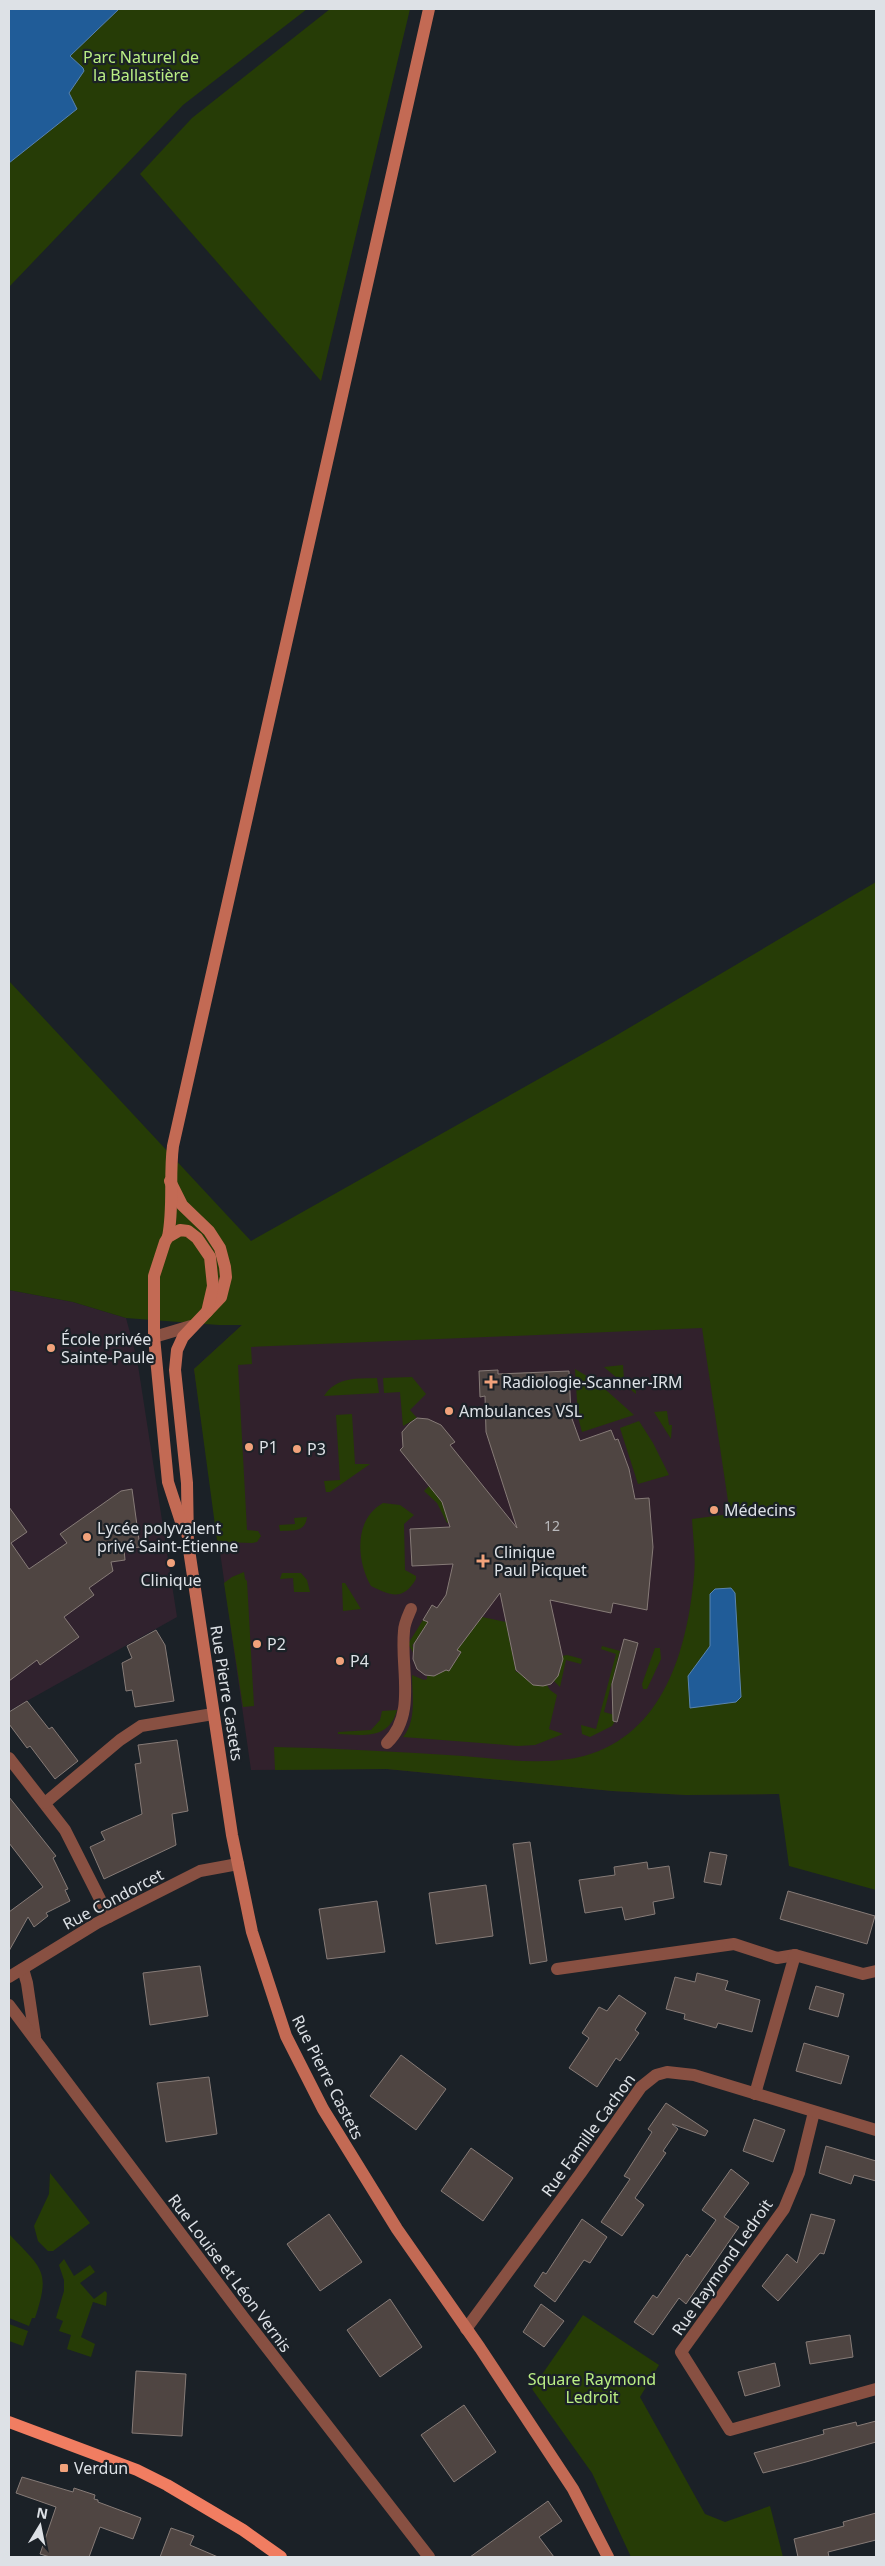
<svg xmlns="http://www.w3.org/2000/svg" width="885" height="2566" font-family="'Noto Sans',sans-serif">
<style>
.education{fill:#30222e}
.medical{fill:#31212c}
.green{fill:#263c06}
.water{fill:#205c98;stroke:#5984af}
.building{fill:#4f4542;stroke:#867b77}
.lines{fill:none;stroke-linecap:round;stroke-linejoin:round}
.street{stroke:#885042;stroke-width:12}
.secondary{stroke:#c36a54;stroke-width:12}
.primary{stroke:#f17d61;stroke-width:12}
.poi-dot{fill:#f1a27b;stroke:#1b2127;stroke-width:2}
.labels{text-anchor:middle;stroke-width:4.5;stroke-linejoin:round;paint-order:stroke}
.number-label{font-size:14px;fill:#bababd}
.park-label{font-size:16px;fill:#baee84;stroke:#1b2127}
.poi-label{font-size:16px;fill:#dde1e6;stroke:#1b2127;text-anchor:start}
.street-label{font-size:16px;fill:#dde1e6;stroke:#1b2127}
</style>
<rect width="100%" height="100%" fill="#1b2127"/>
<polygon class="education" points="9,1290 73,1302 126,1318 137,1359 177,1617 9,1711"/>
<polygon class="medical" points="706,1297 779,1794 686,1795 612,1791 387,1769 251,1770 194,1369 242,1325"/>
<g class="green">
<polygon points="119,9 307,9 183,105 9,287 9,163 77,109 69,93 83,68 70,56"/>
<polygon points="330,9 410,9 321,381 140,174 192,118"/>
<path d="M876 882V1890L789 1866 779 1794 686 1795 612 1791 387 1769 275 1770 274 1747C337 1748 400 1752 463 1756 501 1759 546 1766 584 1756 664 1734 687 1650 694 1576 696 1557 693 1538 692 1519L730 1514 702 1328 251 1347 252 1364 238 1365 247 1530 258 1531 261 1536 257 1542 252 1543 221 1542 217 1540 194 1369 242 1325H219L126 1318 73 1302 9 1290V981L251 1241 617 1035Z"/>
<polygon points="623,1365 624,1380 635,1379 636,1394 604,1367"/>
<polygon points="575,1369 597,1382 634,1415 582,1432 578,1417"/>
<polygon points="412,1377 426,1394 410,1410 417,1418 403,1426 400,1392 384,1393 383,1378"/>
<path d="M377 1378 379 1393 324 1396C337 1376 357 1379 377 1378Z"/>
<polygon points="667,1411 669,1425 672,1425 671,1439 654,1412"/>
<polygon points="352,1414 355,1464 370,1464 330,1492 326,1492 324,1481 340,1480 336,1415"/>
<polygon points="639,1421 653,1443 669,1475 638,1484 620,1428"/>
<polygon points="429,1486 442,1502 449,1522 447,1523 437,1503 424,1491"/>
<path d="M383 1503 400 1505 414 1515 404 1524 405 1570 416 1576V1579C403 1601 391 1596 371 1586 356 1560 354 1519 383 1503Z"/>
<path d="M307 1517C305 1533 293 1530 280 1531L279 1525 295 1524 294 1518Z"/>
<polygon points="244,1572 245,1579 247,1581 254,1706 243,1707 224,1583 232,1577"/>
<polygon points="282,1573 301,1573 307,1580 310,1592 294,1592 293,1578 280,1579"/>
<polygon points="342,1583 345,1583 361,1609 343,1611"/>
<path d="M482 1617 506 1622 516 1672H519L533 1685H547L550 1690 557 1695 549 1729 563 1734 535 1745 518 1746 403 1737C417 1720 412 1695 412 1675L424 1680 427 1679V1675L434 1676 446 1670 449 1671 461 1653 457 1650Z"/>
<polygon points="423,1620 428,1622 412,1646 415,1649 414,1654 408,1644"/>
<polygon points="602,1646 620,1651 604,1712 618,1716 612,1726 590,1737 582,1734 581,1725 596,1729 616,1654 601,1649"/>
<polygon points="655,1648 660,1648 661,1659 647,1689 643,1689 642,1684"/>
<polygon points="567,1655 582,1659 581,1664 566,1660 560,1687 554,1681 560,1672 562,1656"/>
<path d="M397 1710C389 1740 363 1735 338 1734V1732L371 1730 380 1720 382 1711Z"/>
<polygon points="50,2173 90,2223 53,2251 48,2251 38,2241 34,2226 49,2194"/>
<path d="M9 2234C42 2269 51 2270 35 2318H32L29 2326 9 2318Z"/>
<polygon points="64,2259 74,2276 90,2265 95,2272 80,2283 94,2299 105,2291 107,2293 106,2306 93,2302 81,2337 95,2344 91,2357 67,2349 71,2335 59,2331 63,2321 56,2318 64,2291 64,2280 59,2265"/>
<polygon points="583,2315 659,2365 640,2397 705,2514 725,2522 770,2506 783,2557 631,2557 592,2473 532,2389"/>
<polygon points="9,2324 28,2331 23,2346 9,2341"/>
</g>
<g class="water">
<polygon points="9,9 119,9 70,56 83,68 84,71 69,93 77,109 9,163"/>
<polygon points="731,1588 735,1593 741,1697 736,1702 690,1708 688,1676 710,1646 710,1594 715,1589"/>
</g>
<g class="building">
<polygon points="498,1370 498,1374 569,1371 571,1416 580,1441 611,1430 615,1440 618,1439 629,1469 635,1499 649,1498 653,1547 647,1610 613,1603 611,1613 550,1600 563,1659 558,1676 551,1684 543,1686 533,1685 516,1670 500,1593 457,1650 461,1652 449,1671 446,1670 434,1676 425,1675 417,1669 413,1659 414,1644 428,1622 423,1620 432,1605 437,1608 446,1595 453,1564 412,1566 410,1529 450,1527 442,1502 400,1450 403,1447 402,1432 410,1423 417,1418 428,1419 441,1425 455,1442 450,1445 517,1528 486,1432 485,1396 480,1397 479,1371"/>
<polygon points="132,1489 140,1547 124,1549 125,1560 111,1562 113,1571 89,1588 94,1595 64,1617 79,1637 40,1665 37,1660 9,1681 9,1507 27,1532 11,1543 29,1569 67,1543 60,1534 121,1491"/>
<polygon points="156,1630 165,1645 174,1701 135,1707 132,1690 126,1691 122,1663 132,1658 127,1646"/>
<polygon points="624,1639 638,1643 617,1722 613,1721 612,1684"/>
<polygon points="27,1701 49,1729 52,1727 78,1761 55,1779 30,1746 27,1748 9,1724 9,1712"/>
<polygon points="177,1740 188,1811 172,1814 176,1845 104,1879 90,1847 105,1840 101,1832 142,1814 135,1764 141,1763 138,1745"/>
<polygon points="9,1797 56,1856 53,1858 68,1889 65,1890 70,1901 46,1913 48,1916 34,1927 28,1917 9,1951 9,1912 43,1887 9,1843"/>
<polygon points="530,1842 547,1961 530,1964 513,1844"/>
<polygon points="710,1852 727,1855 721,1885 704,1882"/>
<polygon points="647,1862 648,1869 669,1866 674,1898 653,1902 655,1914 625,1920 622,1907 585,1913 579,1880 615,1875 614,1867"/>
<polygon points="486,1885 493,1936 436,1944 429,1893"/>
<polygon points="788,1891 875,1916 867,1944 780,1919"/>
<polygon points="377,1901 385,1952 327,1959 319,1909"/>
<polygon points="200,1966 208,2016 150,2025 143,1973"/>
<polygon points="697,1973 728,1981 725,1990 760,2000 752,2032 718,2023 716,2028 684,2019 685,2014 666,2009 675,1977 695,1982"/>
<polygon points="816,1986 844,1994 838,2017 809,2009"/>
<polygon points="619,1995 646,2013 635,2030 639,2033 620,2061 616,2058 597,2087 569,2068 589,2038 582,2033 599,2007 607,2011"/>
<polygon points="804,2043 849,2056 841,2084 796,2071"/>
<polygon points="401,2055 446,2089 416,2130 370,2096"/>
<polygon points="209,2077 217,2134 166,2142 157,2083"/>
<polygon points="666,2103 708,2131 705,2136 672,2124 678,2129 663,2151 666,2153 635,2198 644,2205 622,2236 601,2222 630,2179 624,2176 652,2132 648,2129"/>
<polygon points="754,2119 785,2130 773,2162 743,2151"/>
<polygon points="826,2146 876,2161 876,2181 854,2175 851,2184 819,2173"/>
<polygon points="471,2148 513,2178 483,2221 441,2191"/>
<polygon points="731,2169 749,2183 724,2217 739,2227 686,2304 679,2298 653,2335 634,2322 653,2295 657,2298 687,2254 690,2257 716,2220 702,2210"/>
<polygon points="329,2214 362,2262 320,2291 287,2244"/>
<polygon points="811,2214 835,2220 824,2254 820,2253 778,2301 762,2286 787,2254 797,2263"/>
<polygon points="582,2219 607,2237 590,2263 584,2260 555,2302 534,2286 543,2272 546,2274"/>
<polygon points="390,2299 422,2347 380,2377 347,2330"/>
<polygon points="541,2304 564,2321 544,2347 523,2332"/>
<polygon points="850,2335 853,2357 810,2364 806,2342"/>
<polygon points="775,2363 780,2386 745,2396 738,2372"/>
<polygon points="136,2371 186,2374 182,2436 132,2433"/>
<polygon points="464,2405 496,2452 454,2482 421,2435"/>
<polygon points="876,2421 876,2442 806,2462 763,2473 754,2453 824,2434 823,2430 856,2422 857,2426"/>
<polygon points="22,2477 73,2492 74,2488 95,2495 94,2499 98,2500 98,2502 141,2518 133,2539 100,2527 89,2557 50,2557 40,2554 56,2507 16,2493"/>
<polygon points="548,2501 562,2521 539,2537 554,2557 470,2557"/>
<polygon points="876,2513 876,2540 828,2552 829,2557 798,2557 794,2539 844,2526 843,2522"/>
<polygon points="171,2528 194,2536 190,2545 218,2557 160,2557"/>
</g>
<g class="lines">
<g class="street">
<polyline points="154,1337 191,1326"/>
<path d="M387 1743C417 1714 400 1668 404 1631 404 1624 408 1616 411 1609"/>
<polyline points="9,1758 65,1830 109,1917"/>
<polyline points="45,1803 120,1740 141,1726 213,1714"/>
<polyline points="23,1969 27,1983 35,2037"/>
<polyline points="557,1969 734,1944 777,1958 795,1955"/>
<polyline points="9,1977 97,1923 200,1871 238,1864"/>
<polyline points="9,2005 244,2318 429,2557"/>
<polyline points="755,2094 795,1955 863,1974 876,1971"/>
<polyline points="814,2112 799,2173 784,2209 681,2352 730,2430 876,2389"/>
<polyline points="466,2329 580,2174 641,2087 656,2075 667,2072 694,2075 876,2130"/>
</g>
<g class="secondary">
<polyline points="170,1181 182,1205 209,1231 220,1248 225,1267 226,1277 221,1297 183,1337 177,1350 175,1370 187,1483 188,1543 232,1835 252,1932 286,2036 323,2109 397,2229 480,2348 573,2489 608,2557"/>
<path d="M168 1237C174 1206 169 1176 173 1146L429 9"/>
<polyline points="184,1531 168,1482 154,1337 154,1276 165,1242 168,1237 180,1230 188,1231 197,1238 210,1257 213,1286 207,1312"/>
</g>
<polyline class="primary" points="9,2422 137,2470 167,2485 243,2530 281,2557"/>
</g>
<g class="poi-dot">
<circle cx="51" cy="1348" r="5"/>
<path d="M488.5 1374.5h5v5h5v5h-5v5h-5v-5h-5v-5h5z"/>
<circle cx="449" cy="1411" r="5"/>
<circle cx="249" cy="1447" r="5"/>
<circle cx="297" cy="1449" r="5"/>
<circle cx="714" cy="1510" r="5"/>
<circle cx="87" cy="1537" r="5"/>
<path d="M480.5 1553.5h5v5h5v5h-5v5h-5v-5h-5v-5h5z"/>
<circle cx="171" cy="1563" r="5"/>
<circle cx="257" cy="1644" r="5"/>
<circle cx="340" cy="1661" r="5"/>
<rect x="59" y="2463" width="10" height="10" rx="2.5"/>
</g>
<g class="labels">
<g class="number-label">
<text x="552" y="1531">12</text>
</g>
<g class="park-label">
<text x="141" y="63">Parc Naturel de<tspan x="141" dy="18">la Ballastière</tspan></text>
<text x="592" y="2385">Square Raymond<tspan x="592" dy="18">Ledroit</tspan></text>
</g>
<g class="poi-label">
<text x="61" y="1345">École privée<tspan x="61" dy="18">Sainte-Paule</tspan></text>
<text x="502" y="1388">Radiologie-Scanner-IRM</text>
<text x="459" y="1417">Ambulances VSL</text>
<text x="259" y="1453">P1</text>
<text x="307" y="1455">P3</text>
<text x="724" y="1516">Médecins</text>
<text x="97" y="1534">Lycée polyvalent<tspan x="97" dy="18">privé Saint-Étienne</tspan></text>
<text x="494" y="1558">Clinique<tspan x="494" dy="18">Paul Picquet</tspan></text>
<text x="171" y="1586" text-anchor="middle">Clinique</text>
<text x="267" y="1650">P2</text>
<text x="350" y="1667">P4</text>
<text x="74" y="2474">Verdun</text>
</g>
<g class="street-label">
<text transform="translate(227 1693) rotate(81)" y="6">Rue Pierre Castets</text>
<text transform="translate(113 1899) rotate(-28)" y="6">Rue Condorcet</text>
<text transform="translate(328 2077) rotate(63)" y="6">Rue Pierre Castets</text>
<text transform="translate(588 2135) rotate(-54)" y="6">Rue Famille Cachon</text>
<text transform="translate(722 2267) rotate(-55)" y="6">Rue Raymond Ledroit</text>
<text transform="translate(230 2273) rotate(53)" y="6">Rue Louise et Léon Vernis</text>
</g>
</g>
<rect width="885" height="2566" fill="none" stroke="#dde1e6" stroke-width="20"/>
<g transform="translate(40 2526) rotate(10)" stroke="#1b2127" stroke-width="4" paint-order="stroke">
<path d="M0-4L9 19L0 12L-9 19Z" fill="#dde1e6"/>
<text y="-8" font-size="14" font-weight="bold" text-anchor="middle" fill="#dde1e6">N</text>
</g>
</svg>
